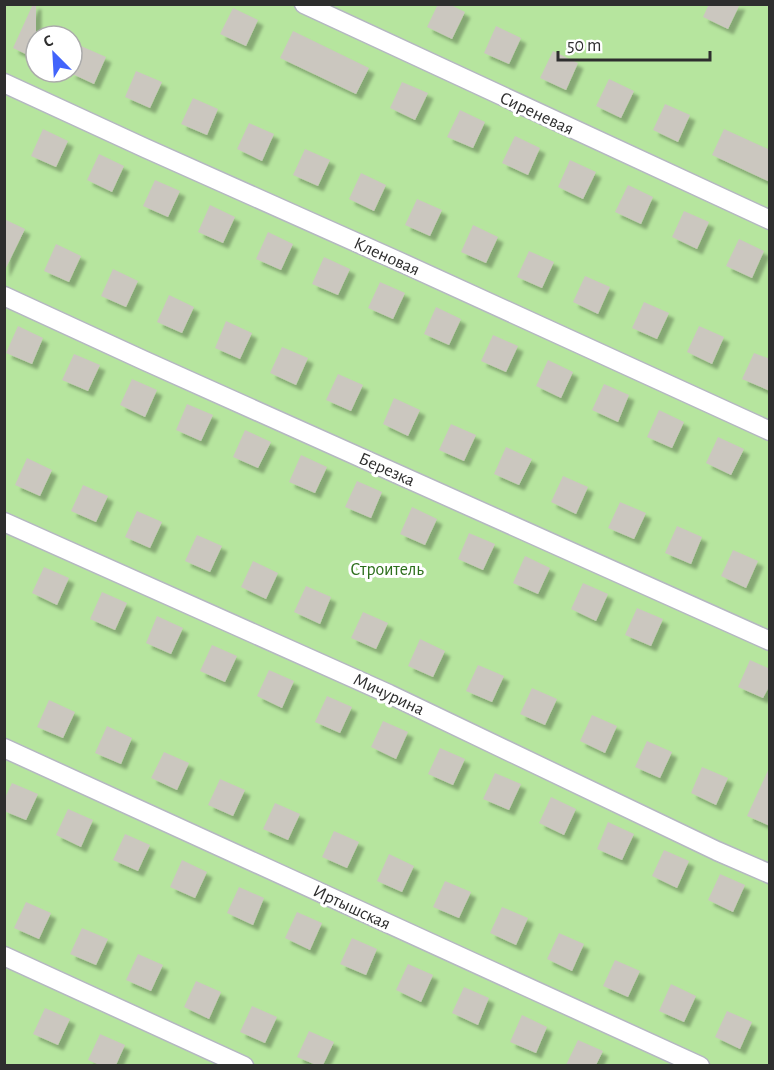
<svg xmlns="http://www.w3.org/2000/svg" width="774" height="1070" font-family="'Alegreya Sans',sans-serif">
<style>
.green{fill:#b6e59e;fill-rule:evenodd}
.building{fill:#cbc7bf;filter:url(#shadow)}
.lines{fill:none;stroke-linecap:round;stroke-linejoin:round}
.street-casing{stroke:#b4b7c1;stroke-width:21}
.street{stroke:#fff;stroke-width:18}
.labels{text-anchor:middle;stroke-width:6;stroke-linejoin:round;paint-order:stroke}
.street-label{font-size:18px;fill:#2e2e2e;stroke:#fff}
.park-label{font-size:18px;fill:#2c6e1b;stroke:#fff}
</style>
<defs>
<filter id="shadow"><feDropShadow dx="5.5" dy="5.5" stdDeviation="1.5" flood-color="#0004"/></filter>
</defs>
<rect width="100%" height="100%" fill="#efe9e1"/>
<path class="green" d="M5 5H769V1065H5ZM36 36H72V72H36Z"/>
<g class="building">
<polygon points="33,4 36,4 36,59 13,48"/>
<polygon points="438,4 449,4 465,12 452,39 427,27"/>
<polygon points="709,4 740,4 728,29 703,17"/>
<polygon points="233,8 258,20 246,46 220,34"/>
<polygon points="496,26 521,38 509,64 484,53"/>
<polygon points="293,31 369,68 356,94 280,58"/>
<polygon points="81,46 106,57 94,84 68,72 72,72 72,65"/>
<polygon points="553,51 578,63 566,90 540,78"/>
<polygon points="136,71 162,82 150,108 125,97"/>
<polygon points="609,79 634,91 621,118 596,106"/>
<polygon points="402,82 428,93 415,120 390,108"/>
<polygon points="193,98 218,109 207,135 181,124"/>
<polygon points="665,104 690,115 678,142 653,130"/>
<polygon points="460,110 485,122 473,148 447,137"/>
<polygon points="249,123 274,134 262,161 237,149"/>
<polygon points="43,129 68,141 56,167 31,156"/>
<polygon points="724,129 770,150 770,182 712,155"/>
<polygon points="515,136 540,148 528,175 502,163"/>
<polygon points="305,149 330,160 318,186 293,175"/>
<polygon points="99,154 124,166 112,192 87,180"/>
<polygon points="570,160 596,172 583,199 558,187"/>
<polygon points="361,173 386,185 374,211 349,199"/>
<polygon points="155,180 180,191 168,217 143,206"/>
<polygon points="628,185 653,197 641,224 615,212"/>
<polygon points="417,199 442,210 430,236 405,225"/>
<polygon points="210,205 235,217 223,243 198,232"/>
<polygon points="684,211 709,222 697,249 672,237"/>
<polygon points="4,219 25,229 4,272"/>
<polygon points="473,225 498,237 486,263 461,252"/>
<polygon points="268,232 293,244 281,270 256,259"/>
<polygon points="739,239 764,251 752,278 726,266"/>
<polygon points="56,244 81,256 69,282 44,271"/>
<polygon points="529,251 554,262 542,288 517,277"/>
<polygon points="324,257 350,269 338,295 312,284"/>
<polygon points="113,269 138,281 126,307 101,296"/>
<polygon points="585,276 610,287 598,314 573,302"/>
<polygon points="380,282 405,293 393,319 368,308"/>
<polygon points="169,295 194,307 182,333 157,322"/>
<polygon points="644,302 669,313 657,339 632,328"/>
<polygon points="436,307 461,319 449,345 424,334"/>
<polygon points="226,321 252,333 240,359 215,348"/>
<polygon points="18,326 43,338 32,364 6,353"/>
<polygon points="699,326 724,337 712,364 687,352"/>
<polygon points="493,335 518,346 506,372 481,361"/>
<polygon points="282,347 308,358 296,385 270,373"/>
<polygon points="754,353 770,359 770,391 742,379"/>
<polygon points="74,354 100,365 88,391 62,380"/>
<polygon points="548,360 573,372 561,398 536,386"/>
<polygon points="338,374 363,385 351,411 326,400"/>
<polygon points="132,379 157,390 145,417 120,405"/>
<polygon points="604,384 629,395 618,422 592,410"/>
<polygon points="394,398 420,410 408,436 383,424"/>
<polygon points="187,404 213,415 201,441 176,430"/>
<polygon points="659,410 684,422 672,448 647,437"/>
<polygon points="451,424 476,435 464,461 439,450"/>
<polygon points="245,430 271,442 258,468 233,457"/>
<polygon points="718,437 744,449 731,475 706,463"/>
<polygon points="506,447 532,459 519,485 494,474"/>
<polygon points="301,455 327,467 315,493 289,482"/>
<polygon points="27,458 52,470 40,496 15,485"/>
<polygon points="563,476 588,487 576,514 551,502"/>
<polygon points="357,481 382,492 371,518 345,507"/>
<polygon points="83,485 108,496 96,522 71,511"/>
<polygon points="620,502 646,513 634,539 608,528"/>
<polygon points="412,507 437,519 425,545 400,534"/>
<polygon points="137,511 162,522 150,548 125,537"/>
<polygon points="677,526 702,537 691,564 665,553"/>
<polygon points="469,533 495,544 483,570 458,559"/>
<polygon points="197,535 222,546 210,572 185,561"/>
<polygon points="733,550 758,561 746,588 721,576"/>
<polygon points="525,556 550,568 538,594 513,583"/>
<polygon points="253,561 278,573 266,599 241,587"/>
<polygon points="44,567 69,578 57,605 32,593"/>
<polygon points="583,583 608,594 596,621 571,609"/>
<polygon points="306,586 331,597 320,624 294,612"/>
<polygon points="102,592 127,603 115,630 90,619"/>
<polygon points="637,608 663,619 651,646 625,635"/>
<polygon points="363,612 388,623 376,649 351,638"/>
<polygon points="157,616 183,628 171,654 146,643"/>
<polygon points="420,639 445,651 433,677 408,666"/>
<polygon points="212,645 237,656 225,682 200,671"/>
<polygon points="750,660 770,669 770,685 763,698 738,687"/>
<polygon points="478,665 504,676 492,702 466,691"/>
<polygon points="269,670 294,681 282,708 257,696"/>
<polygon points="532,688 557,699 545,725 520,714"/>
<polygon points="327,696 352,707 340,733 315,722"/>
<polygon points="49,700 75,712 63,738 37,727"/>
<polygon points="592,715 617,726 605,753 580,741"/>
<polygon points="383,721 408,732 396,759 371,747"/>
<polygon points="107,726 132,738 121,764 95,753"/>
<polygon points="647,741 672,752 660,778 635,767"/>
<polygon points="440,748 465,759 453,785 428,774"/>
<polygon points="164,752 189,763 177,790 151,778"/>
<polygon points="770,766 770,826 747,816"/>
<polygon points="702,767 728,778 716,805 691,793"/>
<polygon points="495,773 521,784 509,810 483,799"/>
<polygon points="220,779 245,790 233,816 208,805"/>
<polygon points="12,783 38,794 26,820 4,811 4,800"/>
<polygon points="551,797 576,809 564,835 539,823"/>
<polygon points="275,803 300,814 288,840 263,829"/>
<polygon points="68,809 93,820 81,847 56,835"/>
<polygon points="608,822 634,834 622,860 597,849"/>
<polygon points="334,831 359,842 347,868 322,857"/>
<polygon points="125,834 150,845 138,871 113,860"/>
<polygon points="664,850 689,861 677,888 652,876"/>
<polygon points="389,854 414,866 402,892 377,881"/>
<polygon points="182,860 207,872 195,898 170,887"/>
<polygon points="720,874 745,885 733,912 708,900"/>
<polygon points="445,881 471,892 459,918 433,907"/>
<polygon points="239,887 264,898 253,925 227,913"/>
<polygon points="26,902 51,913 39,939 14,928"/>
<polygon points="502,907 528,918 516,945 490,933"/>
<polygon points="297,912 322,923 310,950 285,938"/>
<polygon points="82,928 108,939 96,965 70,954"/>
<polygon points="559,933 584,944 572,971 547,959"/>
<polygon points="352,938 377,949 366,975 340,964"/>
<polygon points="138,954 163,965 151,991 126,980"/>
<polygon points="615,960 640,971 628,997 603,986"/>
<polygon points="408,964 433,975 421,1002 396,990"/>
<polygon points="196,981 221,992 209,1019 184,1007"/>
<polygon points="671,984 696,996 684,1022 659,1011"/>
<polygon points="464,987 489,998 478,1025 452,1013"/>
<polygon points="252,1006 277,1017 265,1043 240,1032"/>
<polygon points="45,1008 70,1019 58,1045 33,1034"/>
<polygon points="727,1011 752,1022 740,1049 715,1037"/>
<polygon points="522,1015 547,1027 536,1053 510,1042"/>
<polygon points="309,1031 334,1042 323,1065 316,1065 297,1057"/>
<polygon points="100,1034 125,1045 116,1065 99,1065 88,1060"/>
<polygon points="578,1040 603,1051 596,1065 566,1065"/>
</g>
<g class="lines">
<defs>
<g id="street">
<polyline points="304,4 770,220"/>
<polyline points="4,83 145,148 398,261 770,431"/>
<polyline points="4,296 143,360 770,641"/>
<polyline points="4,522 389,694 717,851 770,874"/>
<polyline points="4,748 700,1066"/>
<polyline points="4,956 244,1066"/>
</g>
</defs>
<use href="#street" class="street-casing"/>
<use href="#street" class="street"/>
</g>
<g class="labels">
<g class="street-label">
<text transform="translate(537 113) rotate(25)" y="6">Сиреневая</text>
<text transform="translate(387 256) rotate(24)" y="6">Кленовая</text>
<text transform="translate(387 469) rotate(24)" y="6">Березка</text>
<text transform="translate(389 694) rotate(25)" y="6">Мичурина</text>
<text transform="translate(352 907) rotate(25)" y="6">Иртышская</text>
</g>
<g class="park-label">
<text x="387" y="575">Строитель</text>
</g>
</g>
<rect width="774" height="1070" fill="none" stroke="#2e2e2e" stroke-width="12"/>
<g transform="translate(54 54) rotate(336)"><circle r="28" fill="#ffffff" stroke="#ababab" stroke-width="1.5"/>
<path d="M0-4.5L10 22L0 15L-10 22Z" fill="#4264fb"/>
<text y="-9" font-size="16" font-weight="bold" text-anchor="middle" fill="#2e2e2e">С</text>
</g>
<path d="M558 51v9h152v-9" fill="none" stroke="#2e2e2e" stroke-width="3"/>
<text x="567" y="51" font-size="18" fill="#2e2e2e" stroke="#ffffff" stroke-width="4.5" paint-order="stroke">50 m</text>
</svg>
